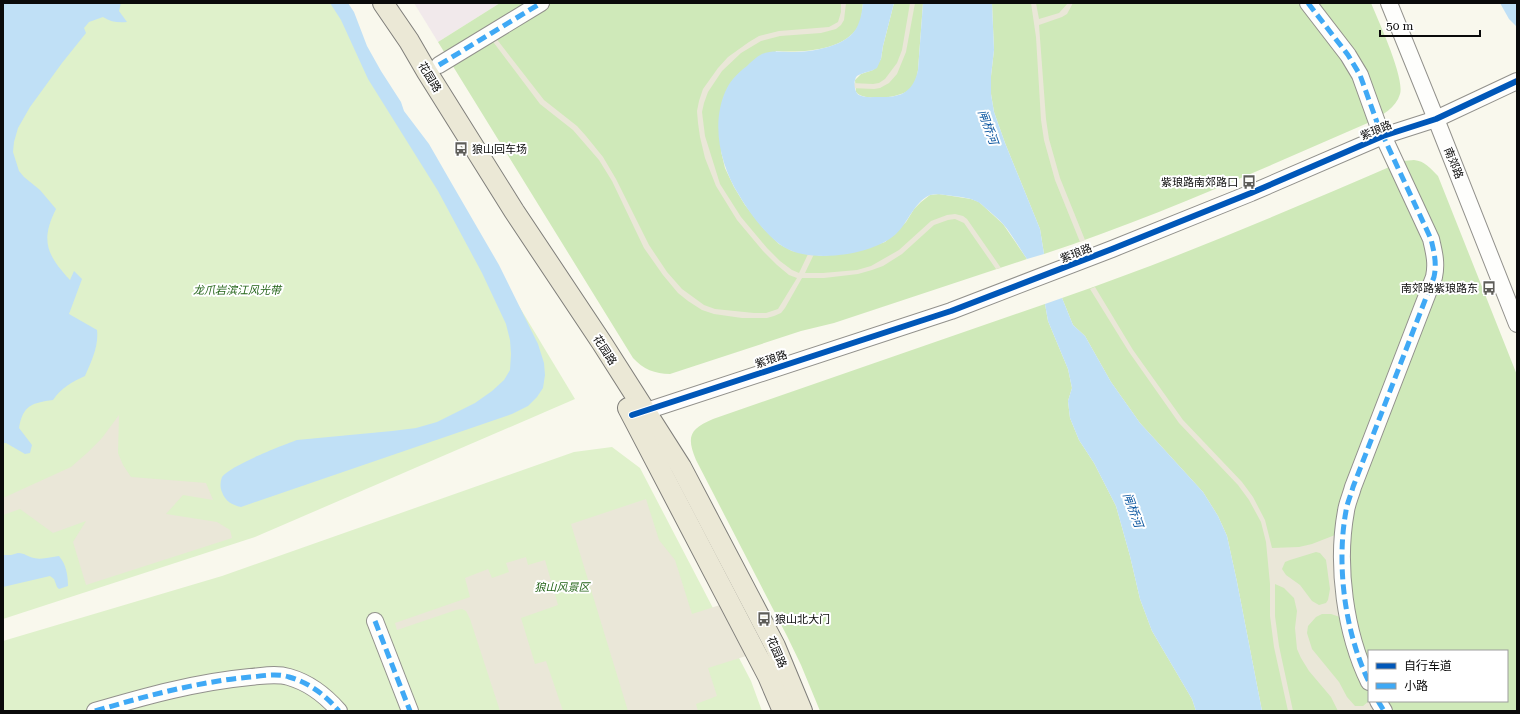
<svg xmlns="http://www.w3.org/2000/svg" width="1520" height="714" font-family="'Roboto Serif','Noto Sans SC',serif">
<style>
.industrial{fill:#f1e9eb}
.green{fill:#dff1cb}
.forest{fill:#cfe9b9;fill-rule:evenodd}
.plaza{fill:#eae7d8;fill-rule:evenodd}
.water{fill:#c0e0f6}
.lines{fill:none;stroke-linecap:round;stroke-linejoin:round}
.minor-casing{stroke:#92918c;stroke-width:18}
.major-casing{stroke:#7f7e7a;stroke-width:22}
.minor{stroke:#fefefc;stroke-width:16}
.major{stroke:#ebe8d6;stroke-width:20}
.quiet{stroke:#3fa9f5;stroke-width:5;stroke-dasharray:10 5;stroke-linecap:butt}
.cycleway-casing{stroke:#fff;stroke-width:8}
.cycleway{stroke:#0057b8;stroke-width:6}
.labels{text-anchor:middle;stroke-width:4;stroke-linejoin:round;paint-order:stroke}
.street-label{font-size:11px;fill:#0a0a0a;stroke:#fff}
.poi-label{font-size:11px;fill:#0a0a0a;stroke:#fff;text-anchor:start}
.park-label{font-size:11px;font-style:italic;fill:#236418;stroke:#fff}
.water-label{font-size:12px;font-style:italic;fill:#0e58a1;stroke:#fff}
</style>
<rect width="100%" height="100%" fill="#f9f8ed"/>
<polygon class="industrial" points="414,3 500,3 438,42"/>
<g class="green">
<polygon points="3,3 331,3 424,149 575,399 255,537 3,619"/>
<polygon points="612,447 640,468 751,681 762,711 3,711 3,641 222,576 574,452"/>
</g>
<g class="forest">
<path d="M500 3H863C862 11 862 20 858 27 843 51 801 53 776 51L721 151 725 168 734 187 745 205 763 228 779 244 792 251 822 256 857 251 885 242 906 222 914 209 921 202 930 195 939 194 971 199 979 202 1003 224 1027 259 834 323 801 331 670 374C655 374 643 369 633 358L438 42Z"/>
<path d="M894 3H923L918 70C917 77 915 85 909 90 899 98 864 102 856 92L855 80 861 74 873 70 881 59 883 46Z"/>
<path d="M992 3H1371C1378 20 1405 78 1400 94 1396 108 1382 115 1370 122 1262 169 1155 217 1044 254L1040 229 1005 143 994 112 991 94V76L994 50Z"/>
<path d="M1414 160C1425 161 1430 168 1438 176L1517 375V711H1262L1237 582 1227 536 1218 516 1203 492 1140 423 1111 382 1085 336 1073 325 1062 298C1178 258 1290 210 1403 161ZM1369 651H1507V701H1369Z"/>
<path d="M1045 304 1048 321 1068 369 1072 388 1068 401 1070 418 1079 440 1094 463 1116 506 1130 556 1140 599 1152 631 1192 699 1196 711H820L801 665 787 636 696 460C686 436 690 429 713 419Z"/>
</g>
<g class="plaza">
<polygon points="532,3 550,3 495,37 544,100 577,126 586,136 603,157 616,179 649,245 667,272 682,289 704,305 715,309 754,313 766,313 778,309 797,278 789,275 777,265 763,251 737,220 716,186 705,158 700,137 698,123 697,111 699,101 703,89 718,68 728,57 749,42 759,36 779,31 829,27 838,22 841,12 841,3 846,3 844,20 841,25 836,29 821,33 780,36 761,41 741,53 722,71 708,92 704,103 702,112 705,136 720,184 741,217 767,248 780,261 792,270 799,273 809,252 829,82 873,84 879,83 885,79 897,63 902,50 910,3 915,3 906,52 897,74 889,83 880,88 874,89 829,87 814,254 805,273 823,273 857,270 871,266 899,250 931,221 947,215 955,214 963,216 967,219 1001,268 996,269 964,223 955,219 948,220 934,225 902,254 883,266 872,270 858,274 824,278 802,278 785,308 781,313 774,316 767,318 742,318 714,314 702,310 688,301 678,293 663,275 644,248 612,181 599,160 573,130 540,104 491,39"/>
<polygon points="1031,3 1036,3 1039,19 1059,13 1068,3 1073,3 1067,14 1062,17 1039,25 1046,119 1049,139 1060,178 1085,240 1080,242 1055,180 1044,140 1041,120 1036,37"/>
<path d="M1439 252 1358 489 1348 528 1351 612 1369 671V693L1360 676 1340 617 1331 614H1322L1316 617 1308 626 1307 633 1312 649 1339 682 1347 697 1355 706H1363L1369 701H1384L1377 709 1373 711H1338L1331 697 1309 671 1301 658 1297 649 1295 628 1297 611 1294 598 1284 588 1275 584V616L1279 646 1293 711H1288L1274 647 1270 616V584L1266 542 1261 522 1249 500 1238 485 1179 423 1129 352 1090 289 1095 287 1133 350 1183 420 1242 482 1253 497 1265 520 1272 548 1299 547 1312 544 1335 535ZM1316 552 1320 553 1326 560 1330 589 1328 600 1326 603 1319 605 1312 601 1300 585 1286 575 1282 569 1285 562 1290 560Z"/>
<polygon points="119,415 118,453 123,465 131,477 206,483 213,500 183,495 166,514 217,522 230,530 232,538 86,585 73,542 86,521 53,533 20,509 3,515 3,498 71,467 87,453 102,438"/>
<polygon points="646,499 659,540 675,560 692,614 720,605 746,656 708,668 717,696 696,704 698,711 628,711 571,524"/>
<polygon points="526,557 528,565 545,560 558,605 521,618 535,664 546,661 563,711 500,711 470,619 466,611 462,609 456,610 397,630 395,623 470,597 465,578 488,569 492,578 509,572 506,563"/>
</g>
<g class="water">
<path d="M3 3H121L119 11 127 22C118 23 111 22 103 17L89 22 84 28 86 33 62 63 30 107 18 128 14 142 13 152 19 171 24 177 40 190 56 209C40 241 47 255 70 280L74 271 82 279 69 314 97 330C99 346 91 362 85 376 72 382 61 388 53 400 32 403 23 405 19 428L32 445 30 453 25 454 6 443H3Z"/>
<path d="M330 3H348L354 12 367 46 381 71 401 102 404 111 429 144 452 184 499 265 538 344 544 363 545 375 543 388 537 397 528 406 512 414 241 507C232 505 225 501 222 492 220 488 220 482 222 477 229 466 283 445 297 440L392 431 416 428 437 422 475 403 492 391 504 380 510 370 511 354 510 340 506 324 482 273 438 191 368 79 341 20Z"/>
<path d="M863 3H894L883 46 881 59 877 68C871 72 863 72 857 76 853 80 854 92 859 95 865 98 872 97 878 97 900 98 913 93 918 70L923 3H992L994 50 991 76V94L994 112 1005 143 1040 229 1044 254 1027 259C1019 248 1012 234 1003 224 999 219 993 215 988 210 985 208 982 204 978 202 971 198 961 197 953 196 946 195 937 193 930 195 914 202 908 223 896 234 874 254 820 262 792 251 771 243 750 214 739 195 720 165 710 122 727 88 731 80 739 72 747 66 751 62 756 57 762 54 772 50 781 52 791 52 812 52 849 47 858 25 861 18 862 11 863 3Z"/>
<polygon points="1500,3 1517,3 1517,27 1509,19"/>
<polygon points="1062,298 1073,325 1085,336 1111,382 1140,423 1203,492 1218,516 1227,536 1237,582 1262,711 1196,711 1192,699 1152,631 1140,599 1130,556 1116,506 1094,463 1079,440 1070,418 1068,401 1072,388 1068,369 1048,321 1045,304"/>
<path d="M18 553C25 553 28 557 34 558 42 560 51 557 59 556 66 564 68 575 68 586L59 589 57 587 54 579 50 576 3 587V555H11Z"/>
</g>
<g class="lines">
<defs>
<g id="minor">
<path d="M1308 3 1348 55 1360 75 1378 125 1431 239C1434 252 1437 263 1434 277L1353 487C1351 495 1347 503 1346 511 1336 565 1345 633 1369 682"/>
<polyline points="1389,3 1436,119 1517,324"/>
<polyline points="439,65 541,3"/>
<polyline points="634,415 951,311 1112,249 1251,193 1383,136 1436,119 1517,81"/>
<polyline points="375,621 410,711"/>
<polyline points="1378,701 1384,711"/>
<path d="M95 711C146 696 197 682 250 677 263 676 276 673 289 677 310 683 325 695 339 711"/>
</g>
<g id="major">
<polyline points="383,3 409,41 427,72 514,211 602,343 681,467 775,646 802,711"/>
<polyline points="628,408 768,676 783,711"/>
</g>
</defs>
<use href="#minor" class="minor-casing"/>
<use href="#major" class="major-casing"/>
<use href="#minor" class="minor"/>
<use href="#major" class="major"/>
<g class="quiet">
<path d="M1308 3 1348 55 1360 75 1378 125 1431 239C1434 252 1437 263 1434 277L1353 487C1351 495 1347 503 1346 511 1336 565 1345 633 1369 682"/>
<polyline points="439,65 541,3"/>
<polyline points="375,621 410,711"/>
<polyline points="1378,701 1384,711"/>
<path d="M95 711C146 696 197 682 250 677 263 676 276 673 289 677 310 683 325 695 339 711"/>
</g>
<defs>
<polyline id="cycleway" points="632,415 951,311 1112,249 1251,193 1383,136 1436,119 1517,81"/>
</defs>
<use href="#cycleway" class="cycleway-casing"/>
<use href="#cycleway" class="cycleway"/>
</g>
<defs>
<symbol id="bus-bare" viewBox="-9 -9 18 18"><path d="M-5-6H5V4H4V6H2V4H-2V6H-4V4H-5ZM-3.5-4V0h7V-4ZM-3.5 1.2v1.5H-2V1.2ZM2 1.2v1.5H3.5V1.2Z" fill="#5e5d59" stroke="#fff" stroke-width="2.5" paint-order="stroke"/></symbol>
</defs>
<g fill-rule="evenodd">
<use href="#bus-bare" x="451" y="139" width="20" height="20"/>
<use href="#bus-bare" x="1239" y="172" width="20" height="20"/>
<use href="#bus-bare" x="1479" y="278" width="20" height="20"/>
<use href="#bus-bare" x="754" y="609" width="20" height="20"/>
</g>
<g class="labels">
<g class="street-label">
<text transform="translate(430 77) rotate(59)" y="4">花园路</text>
<text transform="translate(1376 130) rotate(-22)" y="4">紫琅路</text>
<text transform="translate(1454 163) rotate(68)" y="4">南郊路</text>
<text transform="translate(1076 253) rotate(-21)" y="4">紫琅路</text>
<text transform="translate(605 350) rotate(57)" y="4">花园路</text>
<text transform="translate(771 359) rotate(-18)" y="4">紫琅路</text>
<text transform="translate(777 652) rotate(66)" y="4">花园路</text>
</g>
<g class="poi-label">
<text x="472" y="153">狼山回车场</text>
<text x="1238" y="186" text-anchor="end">紫琅路南郊路口</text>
<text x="1478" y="292" text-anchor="end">南郊路紫琅路东</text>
<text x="775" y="623">狼山北大门</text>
</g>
<g class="park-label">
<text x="237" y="294">龙爪岩滨江风光带</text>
<text x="562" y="591">狼山风景区</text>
</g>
<g class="water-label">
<text transform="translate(988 127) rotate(70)" y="4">闸桥河</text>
<text transform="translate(1133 510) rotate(70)" y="4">闸桥河</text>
</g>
</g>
<rect width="1520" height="714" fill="none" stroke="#0a0a0a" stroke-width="8"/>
<rect x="1368" y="650" width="140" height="52" fill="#ffffff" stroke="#9d9d9d"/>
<rect x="1376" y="663" width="20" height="6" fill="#0057b8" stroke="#9d9d9d"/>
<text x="1404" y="670" font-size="12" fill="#0a0a0a">自行车道</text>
<rect x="1376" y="683" width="20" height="6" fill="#3fa9f5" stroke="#9d9d9d"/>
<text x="1404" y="690" font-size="12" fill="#0a0a0a">小路</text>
<path d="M1380 30v6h100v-6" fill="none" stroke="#0a0a0a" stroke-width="2"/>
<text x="1386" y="30" font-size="12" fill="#0a0a0a" stroke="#ffffff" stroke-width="3" paint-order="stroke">50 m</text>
</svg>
